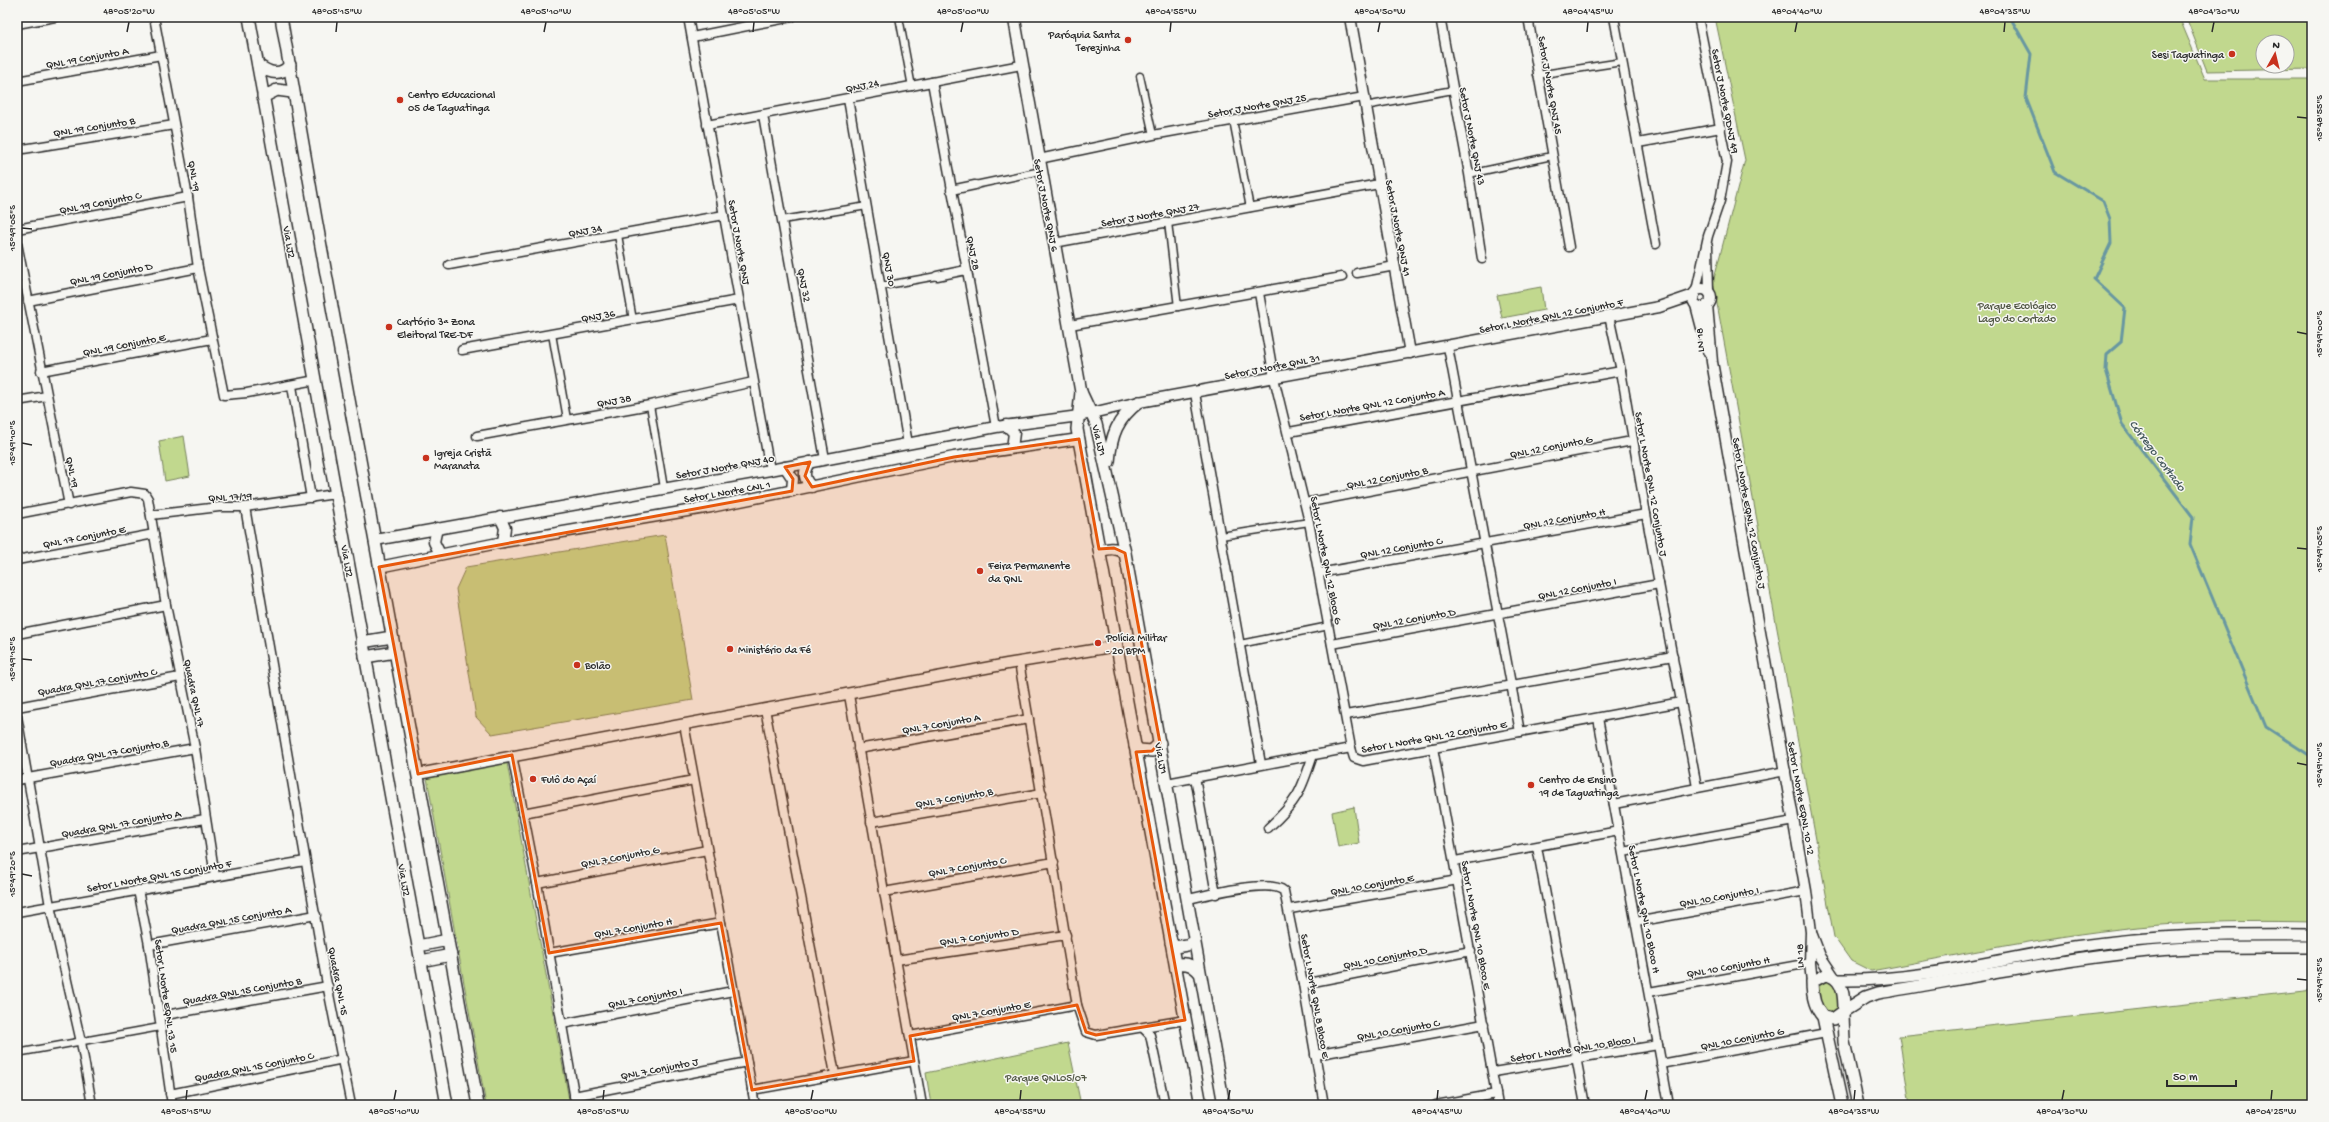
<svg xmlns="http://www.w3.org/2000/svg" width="2329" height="1122" font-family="'Gochi Hand',sans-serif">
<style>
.green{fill:#c1d88e;stroke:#76825c;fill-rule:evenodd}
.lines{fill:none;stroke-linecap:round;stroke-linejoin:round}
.stream{stroke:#6897a1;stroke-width:3}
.pedestrian-casing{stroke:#2b2b2b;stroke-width:9}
.minor-casing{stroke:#2b2b2b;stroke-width:11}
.tertiary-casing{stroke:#2b2b2b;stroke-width:13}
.secondary-casing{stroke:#2b2b2b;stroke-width:14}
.pedestrian{stroke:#f6f6f2;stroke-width:6}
.minor{stroke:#f6f6f2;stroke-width:8}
.tertiary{stroke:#f6f6f2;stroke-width:10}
.secondary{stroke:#f6f6f2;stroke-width:11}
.marked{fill:#e8590c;fill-opacity:0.2;stroke:#e8590c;stroke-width:3;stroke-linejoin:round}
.ticks{fill:none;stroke:#2b2b2b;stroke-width:1.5}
.poi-dot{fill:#c8321e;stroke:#f6f6f2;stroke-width:1.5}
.labels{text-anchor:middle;stroke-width:3;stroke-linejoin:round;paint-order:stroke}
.poi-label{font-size:11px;fill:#2b2b2b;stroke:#f6f6f2;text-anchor:start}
.street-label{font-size:11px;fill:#2b2b2b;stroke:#f6f6f2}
.park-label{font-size:11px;fill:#505644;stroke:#f6f6f2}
.water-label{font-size:12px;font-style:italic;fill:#44585c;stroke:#f6f6f2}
.neatline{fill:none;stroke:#2b2b2b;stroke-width:1.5}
.ticks-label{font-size:10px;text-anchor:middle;fill:#2b2b2b}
</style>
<rect width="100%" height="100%" fill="#f6f6f2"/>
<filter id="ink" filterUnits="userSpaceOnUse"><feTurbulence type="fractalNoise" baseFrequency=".025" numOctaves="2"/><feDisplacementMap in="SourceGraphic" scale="8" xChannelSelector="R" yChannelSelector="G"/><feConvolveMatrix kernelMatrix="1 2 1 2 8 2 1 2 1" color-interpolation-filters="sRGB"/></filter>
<g filter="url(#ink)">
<g class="green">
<path d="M1715 17H2179L2205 79H2312V922C2267 921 2221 921 2176 924 2075 930 1970 953 1871 971L1851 961 1834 937 1713 282 1745 160Z"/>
<path d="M2186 17H2312V69L2207 71ZM2263 42H2287V66H2263Z"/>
<polygon points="1541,287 1544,310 1502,318 1497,295"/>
<polygon points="184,436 190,476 165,481 159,441"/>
<polygon points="665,535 693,700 492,734 476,717 456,589 466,567"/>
<polygon points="507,763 570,1105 486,1105 427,778"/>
<polygon points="1354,807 1359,843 1338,847 1332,812"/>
<polygon points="1823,979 1833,980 1840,999 1836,1015 1824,1013 1819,1002 1819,982"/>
<polygon points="2312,990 2312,1105 1910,1105 1899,1036"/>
<polygon points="1068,1043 1081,1105 931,1105 926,1073"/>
</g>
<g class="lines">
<polyline class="stream" points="2010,17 2031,54 2026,98 2055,172 2103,201 2110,219 2111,243 2094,279 2125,308 2121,342 2107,354 2106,370 2122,424 2193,517 2190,544 2266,727 2312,757"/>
<defs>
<g id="pedestrian">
<polyline points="899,17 912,87"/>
<polyline points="1537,75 1622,62"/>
<polyline points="1140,76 1153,135"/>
<polyline points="1365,106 1453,90"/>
<polyline points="1233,120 1250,208"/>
<polyline points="1469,174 1552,156"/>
<polyline points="975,185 1041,171"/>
<polyline points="782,220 867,206"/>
<polyline points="1168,222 1178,307"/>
<polyline points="618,235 633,320"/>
<polyline points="882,286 937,276"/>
<polyline points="552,334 567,419"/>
<polyline points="650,405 664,488"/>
<polyline points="1221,536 1309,522"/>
<polyline points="1240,644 1329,626"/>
<polyline points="17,1053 160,1027"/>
</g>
<g id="minor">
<polyline points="154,17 188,197 198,268 224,395 247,393 316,380"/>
<polyline points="688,17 770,470"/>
<polyline points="1440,17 1469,174 1482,259"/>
<polyline points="1528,17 1569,247"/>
<polyline points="1614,17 1656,244"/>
<polyline points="17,24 55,17"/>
<polyline points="692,37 792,17"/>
<polyline points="17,81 161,55"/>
<polyline points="932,82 996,427"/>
<polyline points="848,99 908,444"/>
<polyline points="763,115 825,459"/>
<polyline points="707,125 1021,65"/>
<polyline points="1638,143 1721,128"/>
<polyline points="17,150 174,125"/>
<polyline points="1039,159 1153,135 1364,97"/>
<polyline points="951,190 975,185"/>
<polyline points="17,229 188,197"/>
<polyline points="17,243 69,505"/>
<polyline points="1054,243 1379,184"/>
<polyline points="1708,246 1709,293"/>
<polyline points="449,265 724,215"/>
<polyline points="1357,273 1395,266"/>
<polyline points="937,276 966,270"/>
<polyline points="1696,291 1708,236 1720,201 1727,162 1698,17"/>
<polyline points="1259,293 1274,378 1309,522 1351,748 1354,758 1363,761 1681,702"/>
<polyline points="28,301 198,268"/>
<polyline points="1609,316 1621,371 1646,514 1697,787"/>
<polyline points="1070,325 1342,277"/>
<polyline points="1448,347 1520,732"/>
<polyline points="462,350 739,300"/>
<polyline points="41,371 212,339"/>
<polyline points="292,386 311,498"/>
<polyline points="1195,393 1261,764"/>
<polyline points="17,401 47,396"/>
<polyline points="1289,432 1621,371"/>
<polyline points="477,436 650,405 753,382"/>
<polyline points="1305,503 1632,441"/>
<polyline points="245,507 326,979 351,1105"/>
<polyline points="17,514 131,492 145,494 148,499 166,605 195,748 215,876"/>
<polyline points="151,515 219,507 245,507 335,494"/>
<polyline points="17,560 154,534"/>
<polyline points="1319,573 1646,514"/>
<polyline points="17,634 166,605"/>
<polyline points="1332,644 1659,584"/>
<polyline points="1019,662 1077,1005 1086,1032 1096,1035 1185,1020"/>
<polyline points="849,695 922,1105"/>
<polyline points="17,707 180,677"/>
<polyline points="765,709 835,1074"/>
<polyline points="1346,715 1673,656"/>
<polyline points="17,716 50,906 81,1042 92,1105"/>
<polyline points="1598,718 1669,1105"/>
<polyline points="684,724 755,1105"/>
<polyline points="1433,748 1498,1105"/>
<polyline points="858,749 1029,719"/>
<polyline points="512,755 537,883 576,1105"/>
<polyline points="1195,777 1216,894"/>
<polyline points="17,780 195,748"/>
<polyline points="1167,783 1351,748"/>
<polyline points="1614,804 1786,771"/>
<polyline points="523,813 694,780"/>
<polyline points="871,822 1042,793"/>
<path d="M1268 828C1297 802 1301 792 1313 755"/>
<polyline points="1537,847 1585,1105"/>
<polyline points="17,852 205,819"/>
<polyline points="1623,852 1794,821"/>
<polyline points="1455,861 1619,831"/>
<polyline points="537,883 707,850"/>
<polyline points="138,890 149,945 172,1105"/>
<polyline points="884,892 1054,862"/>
<path d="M1188 899C1207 895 1270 878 1284 891L1303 984 1324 1105"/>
<polyline points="1290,909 1458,880"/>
<polyline points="17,912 305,861"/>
<polyline points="1636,922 1806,891"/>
<polyline points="149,945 316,915"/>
<polyline points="549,953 721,923"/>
<polyline points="896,960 1066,935"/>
<polyline points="1303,984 1471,951"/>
<polyline points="1649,992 1810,963"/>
<polyline points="160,1016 328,986"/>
<polyline points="562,1024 733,991"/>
<polyline points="1143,1028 1150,1035 1165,1105"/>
<polyline points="910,1036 1077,1005"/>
<polyline points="1315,1055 1484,1024"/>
<polyline points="1661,1064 1826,1033"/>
<polyline points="1493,1072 1658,1045"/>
<polyline points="752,1090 914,1061"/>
<polyline points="170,1094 343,1059"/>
<polyline points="574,1096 747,1062"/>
<polyline points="1436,1105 1496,1094"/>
</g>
<g id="tertiary">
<polyline points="1350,17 1410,353"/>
<circle cx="1702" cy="298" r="9"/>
<polyline points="1696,305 1708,351"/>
<polyline points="1707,305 1712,362 1806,891 1811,932 1810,963 1812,982"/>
<polyline points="1006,425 1014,433 1012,448"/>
<path d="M810 462C803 471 803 479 812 487"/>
<polyline points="785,467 793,479 792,491"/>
<polyline points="500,517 505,528 503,542"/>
<polyline points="437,528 434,542 440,554"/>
<polyline points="375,540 770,470 996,427 1079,416 1139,402 1659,307 1694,295"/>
<polyline points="379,567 503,542 711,507 954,457 1079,439"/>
<polyline points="418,774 1007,664 1117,646"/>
<polyline points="1812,935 1820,956 1834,977"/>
</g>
<g id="secondary">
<polyline points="249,17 447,1105"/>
<polyline points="281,17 316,219 478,1105"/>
<polyline points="1014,17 1081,392 1077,429 1201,1105"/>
<path d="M258 65C269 73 280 77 290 65"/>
<polyline points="263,97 277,90 292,92"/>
<polyline points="1081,392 1096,424 1125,553 1224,1105"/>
<path d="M1109 462C1111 435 1117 419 1139 402"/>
<path d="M1100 556 1101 551C1110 547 1117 548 1125 553"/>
<polyline points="362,642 392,637"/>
<polyline points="365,657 395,652"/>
<polyline points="1135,746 1139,750 1152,751 1160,743"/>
<polyline points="1171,942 1175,947 1187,945 1194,941"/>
<polyline points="418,946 448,940"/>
<polyline points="421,961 451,955"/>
<path d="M1176 969 1179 964C1189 963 1193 966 1199 972"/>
<path d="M1837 980C1918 982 1994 960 2074 947 2153 935 2232 934 2312 935"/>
<path d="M1844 1011 1866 997 1878 993C1968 978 2057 960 2148 951 2202 946 2258 947 2312 947"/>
<polyline points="1843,1014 1844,1042 1858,1105"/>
<path d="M1823 1017 1833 1019 1844 1011C1844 999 1844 981 1830 976L1825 975 1812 982C1812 995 1814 1007 1823 1017L1842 1105"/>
</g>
</defs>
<use href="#pedestrian" class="pedestrian-casing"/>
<use href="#minor" class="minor-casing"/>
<use href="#tertiary" class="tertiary-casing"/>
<use href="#secondary" class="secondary-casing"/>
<use href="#pedestrian" class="pedestrian"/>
<use href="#minor" class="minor"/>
<use href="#tertiary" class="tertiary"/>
<use href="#secondary" class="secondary"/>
</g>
</g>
<path class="marked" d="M1079 439 1099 549 1114 548 1125 553 1135 608 1160 743 1152 751 1136 752 1185 1020 1096 1035 1086 1032 1077 1005 910 1036 914 1061 752 1090 721 923 549 953 512 755 418 774 379 567 787 492 792 491 793 479 785 467 810 462 805 476 812 487 954 457Z"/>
<path class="ticks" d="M127 32 129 22M336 32 337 22M544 32 546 22M753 32 754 22M961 32 963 22M1170 32 1171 22M1378 32 1380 22M1587 32 1588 22M1795 32 1797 22M2004 32 2005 22M2212 32 2214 22M2297 117 2307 118M22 228 32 229M2297 332 2307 334M22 443 32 445M2297 548 2307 549M22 659 32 660M2297 763 2307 765M22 874 32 876M2297 979 2307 980M186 1100 187 1090M394 1100 396 1090M603 1100 604 1090M811 1100 813 1090M1020 1100 1021 1090M1228 1100 1230 1090M1437 1100 1438 1090M1645 1100 1647 1090M1854 1100 1855 1090M2062 1100 2064 1090M2271 1100 2272 1090"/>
<g class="poi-dot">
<circle cx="1128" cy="40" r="4"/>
<circle cx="2232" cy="54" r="4"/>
<circle cx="400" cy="100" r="4"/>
<circle cx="389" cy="327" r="4"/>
<circle cx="426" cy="458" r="4"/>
<circle cx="980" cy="571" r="4"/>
<circle cx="1098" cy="643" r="4"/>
<circle cx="730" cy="649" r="4"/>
<circle cx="577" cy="665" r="4"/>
<circle cx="533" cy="779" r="4"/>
<circle cx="1531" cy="785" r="4"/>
</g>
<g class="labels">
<g class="poi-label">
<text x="1120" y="38" text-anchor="end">Paróquia Santa<tspan x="1120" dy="13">Terezinha</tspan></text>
<text x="2224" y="58" text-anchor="end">Sesi Taguatinga</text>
<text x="408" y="98">Centro Educacional<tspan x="408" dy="13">05 de Taguatinga</tspan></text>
<text x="397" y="325">Cartório 3ª Zona<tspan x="397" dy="13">Eleitoral TRE-DF</tspan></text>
<text x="434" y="456">Igreja Cristã<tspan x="434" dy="13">Maranata</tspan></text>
<text x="988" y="569">Feira Permanente<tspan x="988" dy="13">da QNL</tspan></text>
<text x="1106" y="641">Polícia Militar<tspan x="1106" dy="13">- 2o BPM</tspan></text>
<text x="738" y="653">Ministério da Fé</text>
<text x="585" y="669">Bolão</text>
<text x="541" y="783">Fulô do Açaí</text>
<text x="1539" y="783">Centro de Ensino<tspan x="1539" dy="13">19 de Taguatinga</tspan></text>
</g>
<g class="street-label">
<text transform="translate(87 57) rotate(-10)" y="4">QNL 19 Conjunto A</text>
<text transform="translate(862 85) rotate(-11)" y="4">QNJ 24</text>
<text transform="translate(1551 85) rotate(80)" y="4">Setor J Norte QNJ 45</text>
<text transform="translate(1726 101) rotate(79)" y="4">Setor J Norte QDNJ 49</text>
<text transform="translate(1257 105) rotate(-10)" y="4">Setor J Norte QNJ 25</text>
<text transform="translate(94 126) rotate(-9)" y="4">QNL 19 Conjunto B</text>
<text transform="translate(1473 136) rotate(79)" y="4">Setor J Norte QNJ 43</text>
<text transform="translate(195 176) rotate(80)" y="4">QNL 19</text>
<text transform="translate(100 202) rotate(-11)" y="4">QNL 19 Conjunto C</text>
<text transform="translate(1047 205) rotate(79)" y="4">Setor J Norte QNJ 6</text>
<text transform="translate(1150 214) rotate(-10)" y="4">Setor J Norte QNJ 27</text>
<text transform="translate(1399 228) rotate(79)" y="4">Setor J Norte QNJ 41</text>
<text transform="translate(585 230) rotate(-10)" y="4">QNJ 34</text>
<text transform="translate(290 242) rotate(80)" y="4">Via LJ2</text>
<text transform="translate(740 242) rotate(80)" y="4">Setor J Norte QNJ</text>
<text transform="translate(974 253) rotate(79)" y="4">QNJ 28</text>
<text transform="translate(890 269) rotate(80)" y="4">QNJ 30</text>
<text transform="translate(111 273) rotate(-11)" y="4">QNL 19 Conjunto D</text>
<text transform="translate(805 285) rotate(79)" y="4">QNJ 32</text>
<text transform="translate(598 315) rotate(-10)" y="4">QNJ 36</text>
<text transform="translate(1551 315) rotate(-11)" y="4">Setor L Norte QNL 12 Conjunto F</text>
<text transform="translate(1699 340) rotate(-93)" y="4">LN 18</text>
<text transform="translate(124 344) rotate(-11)" y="4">QNL 19 Conjunto E</text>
<text transform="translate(1272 366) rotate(-11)" y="4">Setor J Norte QNL 31</text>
<text transform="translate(614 400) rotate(-10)" y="4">QNJ 38</text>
<text transform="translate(1372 404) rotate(-10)" y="4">Setor L Norte QNL 12 Conjunto A</text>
<text transform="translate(1100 440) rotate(76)" y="4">Via LJ1</text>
<text transform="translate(1551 446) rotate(-11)" y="4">QNL 12 Conjunto G</text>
<text transform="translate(725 466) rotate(-10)" y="4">Setor J Norte QNJ 40</text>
<text transform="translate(73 472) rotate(78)" y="4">QNL 19</text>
<text transform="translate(1387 477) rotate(-11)" y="4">QNL 12 Conjunto B</text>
<text transform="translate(1652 484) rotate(80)" y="4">Setor L Norte QNL 12 Conjunto J</text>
<text transform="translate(727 491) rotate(-10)" y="4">Setor L Norte CNL 1</text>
<text transform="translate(230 496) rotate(-3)" y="4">QNL 17/19</text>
<text transform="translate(1750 513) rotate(80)" y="4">Setor L Norte EQNL 12 Conjunto J</text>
<text transform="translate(1564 518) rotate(-10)" y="4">QNL 12 Conjunto H</text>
<text transform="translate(84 536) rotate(-11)" y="4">QNL 17 Conjunto E</text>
<text transform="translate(1401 547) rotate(-10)" y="4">QNL 12 Conjunto C</text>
<text transform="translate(1327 560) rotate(79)" y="4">Setor L Norte QNL 12 Bloco G</text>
<text transform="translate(348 561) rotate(80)" y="4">Via LJ2</text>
<text transform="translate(1577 588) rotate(-11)" y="4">QNL 12 Conjunto I</text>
<text transform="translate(1414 618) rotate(-10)" y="4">QNL 12 Conjunto D</text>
<text transform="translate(97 681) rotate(-10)" y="4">Quadra QNL 17 Conjunto C</text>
<text transform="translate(195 693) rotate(78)" y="4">Quadra QNL 17</text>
<text transform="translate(941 723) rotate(-10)" y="4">QNL 7 Conjunto A</text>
<text transform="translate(1434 736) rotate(-10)" y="4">Setor L Norte QNL 12 Conjunto E</text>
<text transform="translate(109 752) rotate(-10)" y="4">Quadra QNL 17 Conjunto B</text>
<text transform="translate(1162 758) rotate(79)" y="4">Via LJ1</text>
<text transform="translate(954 797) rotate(-10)" y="4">QNL 7 Conjunto B</text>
<text transform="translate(1802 798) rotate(80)" y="4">Setor L Norte EQNL 10 12</text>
<text transform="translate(121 823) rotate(-10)" y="4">Quadra QNL 17 Conjunto A</text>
<text transform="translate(620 856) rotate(-11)" y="4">QNL 7 Conjunto G</text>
<text transform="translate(967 866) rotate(-10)" y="4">QNL 7 Conjunto C</text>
<text transform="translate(159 875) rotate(-10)" y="4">Setor L Norte QNL 15 Conjunto F</text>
<text transform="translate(405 880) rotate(80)" y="4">Via LJ2</text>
<text transform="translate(1372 884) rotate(-10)" y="4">QNL 10 Conjunto E</text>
<text transform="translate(1719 896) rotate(-10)" y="4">QNL 10 Conjunto I</text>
<text transform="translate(1645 909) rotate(79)" y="4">Setor L Norte QNL 10 Bloco H</text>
<text transform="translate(231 919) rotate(-10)" y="4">Quadra QNL 15 Conjunto A</text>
<text transform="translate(1477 925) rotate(80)" y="4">Setor L Norte QNL 10 Bloco E</text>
<text transform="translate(633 927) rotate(-10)" y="4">QNL 7 Conjunto H</text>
<text transform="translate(979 936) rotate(-8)" y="4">QNL 7 Conjunto D</text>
<text transform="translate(1799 956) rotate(-91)" y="4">LN 18</text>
<text transform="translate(1385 957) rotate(-11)" y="4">QNL 10 Conjunto D</text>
<text transform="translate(1728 966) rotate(-10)" y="4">QNL 10 Conjunto H</text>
<text transform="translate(339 981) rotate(79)" y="4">Quadra QNL 15</text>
<text transform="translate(242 990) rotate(-10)" y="4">Quadra QNL 15 Conjunto B</text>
<text transform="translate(167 996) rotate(82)" y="4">Setor L Norte EQNL 13 15</text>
<text transform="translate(1316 996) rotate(80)" y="4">Setor L Norte QNL 8 Bloco E</text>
<text transform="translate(645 997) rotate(-11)" y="4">QNL 7 Conjunto I</text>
<text transform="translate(991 1010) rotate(-10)" y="4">QNL 7 Conjunto E</text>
<text transform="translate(1398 1029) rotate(-10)" y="4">QNL 10 Conjunto C</text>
<text transform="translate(1742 1038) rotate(-11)" y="4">QNL 10 Conjunto G</text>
<text transform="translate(1573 1048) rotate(-9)" y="4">Setor L Norte QNL 10 Bloco I</text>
<text transform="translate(254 1066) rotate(-11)" y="4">Quadra QNL 15 Conjunto C</text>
<text transform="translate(659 1068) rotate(-11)" y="4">QNL 7 Conjunto J</text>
</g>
<g class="park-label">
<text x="2017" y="309">Parque Ecológico<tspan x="2017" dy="13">Lago do Cortado</tspan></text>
<text x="1046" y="1081">Parque QNL05/07</text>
</g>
<g class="water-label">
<text transform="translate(2158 455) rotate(53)" y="4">Córrego Cortado</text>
</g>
</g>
<rect width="2329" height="1122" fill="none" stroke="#f6f6f2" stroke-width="44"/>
<g transform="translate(2275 54) rotate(8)"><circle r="19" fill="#f6f6f2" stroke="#a5a5a2"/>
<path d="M0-3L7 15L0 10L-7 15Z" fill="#c8321e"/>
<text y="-6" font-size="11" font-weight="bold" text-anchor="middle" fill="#2b2b2b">N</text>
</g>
<path d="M2167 1080v6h69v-6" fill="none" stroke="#2b2b2b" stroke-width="2"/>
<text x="2173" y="1080" font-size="12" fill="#2b2b2b" stroke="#f6f6f2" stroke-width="3" paint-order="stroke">50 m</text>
<rect x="22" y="22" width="2285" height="1078" class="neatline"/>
<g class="ticks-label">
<text x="129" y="14">48°05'20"W</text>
<text x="337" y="14">48°05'15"W</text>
<text x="546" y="14">48°05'10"W</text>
<text x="754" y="14">48°05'05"W</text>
<text x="963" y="14">48°05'00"W</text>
<text x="1171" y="14">48°04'55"W</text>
<text x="1380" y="14">48°04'50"W</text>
<text x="1588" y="14">48°04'45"W</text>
<text x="1797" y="14">48°04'40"W</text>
<text x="2005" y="14">48°04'35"W</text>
<text x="2214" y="14">48°04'30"W</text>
<text transform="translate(2318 118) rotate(-90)" y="4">15°48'55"S</text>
<text transform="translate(11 228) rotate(-90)" y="4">15°49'05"S</text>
<text transform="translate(2318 334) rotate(-90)" y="4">15°49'00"S</text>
<text transform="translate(11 443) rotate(-90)" y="4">15°49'10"S</text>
<text transform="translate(2318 549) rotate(-90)" y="4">15°49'05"S</text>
<text transform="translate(11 659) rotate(-90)" y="4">15°49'15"S</text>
<text transform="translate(2318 765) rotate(-90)" y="4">15°49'10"S</text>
<text transform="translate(11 874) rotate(-90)" y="4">15°49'20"S</text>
<text transform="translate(2318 980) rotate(-90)" y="4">15°49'15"S</text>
<text x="186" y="1114">48°05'15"W</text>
<text x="394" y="1114">48°05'10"W</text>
<text x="603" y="1114">48°05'05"W</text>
<text x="811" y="1114">48°05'00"W</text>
<text x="1020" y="1114">48°04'55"W</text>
<text x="1228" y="1114">48°04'50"W</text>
<text x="1437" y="1114">48°04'45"W</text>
<text x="1645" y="1114">48°04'40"W</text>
<text x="1854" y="1114">48°04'35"W</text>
<text x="2062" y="1114">48°04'30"W</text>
<text x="2271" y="1114">48°04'25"W</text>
</g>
</svg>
